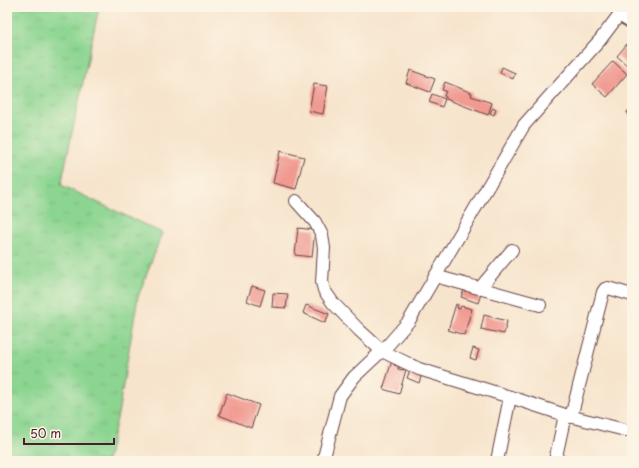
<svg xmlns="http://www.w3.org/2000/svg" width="639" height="468" font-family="'Playpen Sans',sans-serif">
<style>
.grass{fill:url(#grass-tufts);stroke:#6b7a5e}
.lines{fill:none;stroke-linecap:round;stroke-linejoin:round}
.stream{stroke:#58a5d1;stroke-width:3.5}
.building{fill:#f09a91;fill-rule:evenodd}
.minor-casing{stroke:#643d43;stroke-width:14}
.minor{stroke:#fff;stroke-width:12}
</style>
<defs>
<pattern id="grass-tufts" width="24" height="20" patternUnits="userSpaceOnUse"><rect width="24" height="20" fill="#8cd591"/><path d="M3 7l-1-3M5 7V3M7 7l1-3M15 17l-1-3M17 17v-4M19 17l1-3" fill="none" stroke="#7ab67d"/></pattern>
</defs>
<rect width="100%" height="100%" fill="#fcf5e5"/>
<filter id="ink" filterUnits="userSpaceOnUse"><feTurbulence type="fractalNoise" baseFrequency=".025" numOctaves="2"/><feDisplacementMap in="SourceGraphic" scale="8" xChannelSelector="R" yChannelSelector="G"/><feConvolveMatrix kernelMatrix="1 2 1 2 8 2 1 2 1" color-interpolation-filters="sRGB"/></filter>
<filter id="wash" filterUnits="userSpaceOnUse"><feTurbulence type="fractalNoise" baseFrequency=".012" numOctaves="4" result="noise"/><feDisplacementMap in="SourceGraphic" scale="16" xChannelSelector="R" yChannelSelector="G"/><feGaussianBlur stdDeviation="0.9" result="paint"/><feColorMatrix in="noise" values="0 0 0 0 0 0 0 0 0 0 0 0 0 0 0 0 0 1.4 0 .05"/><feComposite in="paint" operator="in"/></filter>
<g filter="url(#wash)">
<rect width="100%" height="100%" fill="#f7e4cc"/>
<polygon class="grass" points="7,7 99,7 61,185 162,233 138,297 118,414 107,461 7,461"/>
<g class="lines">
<polyline class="stream" points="628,226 632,231"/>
</g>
<g id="blocks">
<g class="building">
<polygon points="632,38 632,68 631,69 617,56"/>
<polygon points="613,61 627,74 607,97 592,84"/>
<polygon points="502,67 515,73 513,79 500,73"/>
<polygon points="410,70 435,79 430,92 406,83"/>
<polygon points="445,82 472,93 471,96 492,103 488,115 446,99 446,97 444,96 446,91 442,90"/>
<polygon points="314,84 328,86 323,114 309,111"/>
<polygon points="432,94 445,99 442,107 429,102"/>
<polygon points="493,108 496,110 494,115 490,113"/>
<polygon points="632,108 632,119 627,112"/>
<polygon points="280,151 304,157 296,189 273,183"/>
<polygon points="298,228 315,230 312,257 295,255"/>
<polygon points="252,286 265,290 260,306 247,301"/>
<polygon points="465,288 481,294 478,303 461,297"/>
<polygon points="273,293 288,294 286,308 272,307"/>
<polygon points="456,304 458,305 457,308 460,309 461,306 472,309 464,335 448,330"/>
<polygon points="306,305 329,314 325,323 303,313"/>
<polygon points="484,315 507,321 504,334 481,329"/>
<polygon points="473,348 479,350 476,360 470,358"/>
<path d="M392 361 395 362 394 365 397 366 398 363 407 366 399 394 383 389ZM398 367H404V370L398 369Z"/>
<polygon points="410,370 422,374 419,383 407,378"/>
<polygon points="227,393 259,405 251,428 219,415"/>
</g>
</g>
</g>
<g filter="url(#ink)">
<use href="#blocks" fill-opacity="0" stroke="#643d43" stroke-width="1"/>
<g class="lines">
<defs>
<g id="minor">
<polyline points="619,15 632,23"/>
<polyline points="296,201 315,222 322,235 324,248 322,282 324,290 333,303 359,330 382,351 419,369 510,397 565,415 555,461"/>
<polyline points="435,276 540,305"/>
<polyline points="480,288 512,250"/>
<polyline points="565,415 625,430"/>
<polyline points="571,417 603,292 605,289 608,288 632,295"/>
<polyline points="323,461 340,396 354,377 388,345 409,321 524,125 600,40 625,7"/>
<polyline points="497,461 510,397"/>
</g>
</defs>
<use href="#minor" class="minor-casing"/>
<use href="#minor" class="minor"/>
</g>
</g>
<rect width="639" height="468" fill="none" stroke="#fcf5e5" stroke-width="24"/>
<path d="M24 438v6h90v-6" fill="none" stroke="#4a1f2b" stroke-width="2"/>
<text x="30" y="438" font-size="12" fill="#4a1f2b" stroke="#fcf5e5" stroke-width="3" paint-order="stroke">50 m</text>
</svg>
